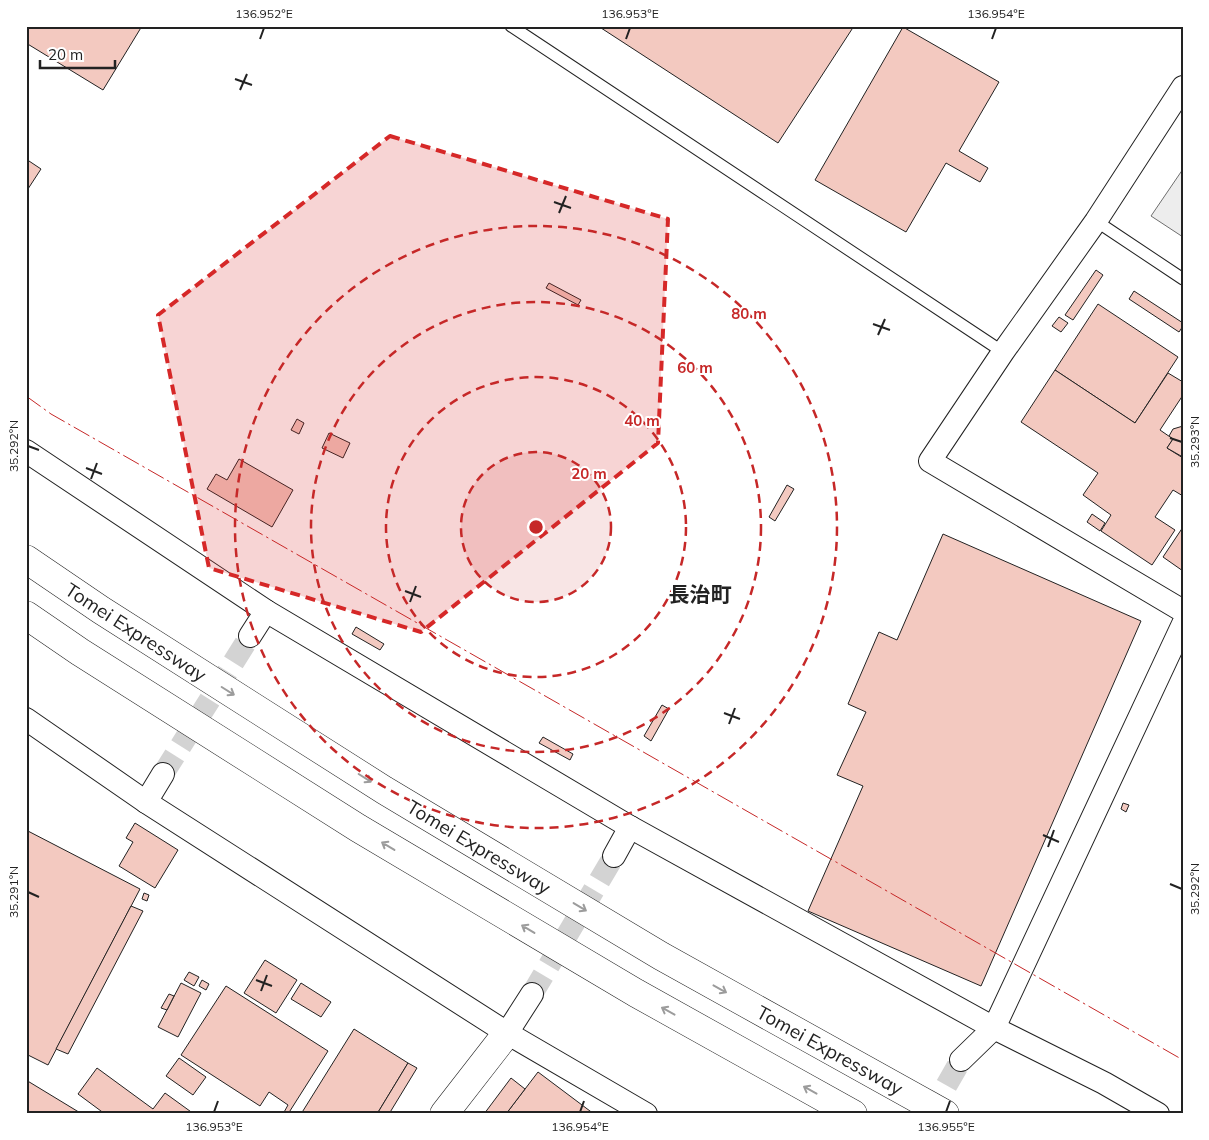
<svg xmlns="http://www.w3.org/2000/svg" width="1209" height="1140" font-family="Mulish,'Noto Sans JP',sans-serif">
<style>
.parking{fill:#ededed;stroke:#6f6f6f}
.building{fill:#f3c9c0;stroke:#222}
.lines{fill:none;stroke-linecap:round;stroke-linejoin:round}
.minor-tunnel{stroke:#d3d3d3;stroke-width:22;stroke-dasharray:22 11;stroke-linecap:butt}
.service-casing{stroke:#222;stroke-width:13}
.minor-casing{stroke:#222;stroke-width:24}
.tertiary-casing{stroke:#222;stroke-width:29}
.motorway-casing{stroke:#222;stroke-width:29}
.service{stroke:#fff;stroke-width:11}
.minor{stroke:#fff;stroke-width:22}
.tertiary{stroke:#fff;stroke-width:28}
.motorway{stroke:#fff;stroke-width:28}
.power{stroke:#c62828;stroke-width:1;stroke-dasharray:18 4 2.5 4;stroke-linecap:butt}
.oneway{stroke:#9c9c9c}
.marked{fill:#d62828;fill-opacity:0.2;stroke:#d62828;stroke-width:4;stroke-dasharray:10 6;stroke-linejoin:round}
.ticks{fill:none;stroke:#222;stroke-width:2}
.ring{fill:none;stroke:#c62828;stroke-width:2.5;stroke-dasharray:9 6}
.labels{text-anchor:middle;stroke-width:4;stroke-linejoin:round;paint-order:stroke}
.street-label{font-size:19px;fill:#222;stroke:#fff}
.quarter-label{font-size:21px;font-weight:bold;fill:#222;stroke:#fff}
.centre{fill:#c62828;stroke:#fff;stroke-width:2.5}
.ring-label{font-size:15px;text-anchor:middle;font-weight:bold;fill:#c62828;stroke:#fff;stroke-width:4;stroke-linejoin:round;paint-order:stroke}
.neatline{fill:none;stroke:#222;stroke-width:2}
.ticks-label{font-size:12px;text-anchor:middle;fill:#222}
</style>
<rect width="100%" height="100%" fill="#fff"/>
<polygon class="parking" points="1183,169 1183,237 1151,216"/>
<g class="building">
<polygon points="26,26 142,26 103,90 26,43"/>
<polygon points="598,26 854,26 778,143"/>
<polygon points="903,27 999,82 959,151 988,168 980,182 946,163 906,232 815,180"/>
<polygon points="26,159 41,169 26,192"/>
<polygon points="1096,270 1103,275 1073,320 1065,315"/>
<polygon points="549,283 581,300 578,305 546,288"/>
<polygon points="1134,291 1183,323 1183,326 1179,332 1129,299"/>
<polygon points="1098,304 1178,357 1135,423 1055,370"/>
<polygon points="1059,317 1068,323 1061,332 1052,326"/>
<polygon points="1055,370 1135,423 1168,373 1183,382 1183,395 1160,430 1173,439 1167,448 1183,458 1183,496 1173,490 1155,517 1175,530 1152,565 1101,531 1111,515 1083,495 1098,473 1021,422"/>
<polygon points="297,419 304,423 299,434 291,430"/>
<polygon points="1183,426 1183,453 1181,456 1167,448 1173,439 1169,436 1173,429"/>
<polygon points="329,433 350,443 343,458 322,448"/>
<polygon points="239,459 293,490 272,527 207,489 216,474 227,480"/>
<polygon points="787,485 794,489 775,521 769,517"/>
<polygon points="1092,514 1105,523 1100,531 1087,522"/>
<polygon points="1183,527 1183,571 1163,557"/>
<polygon points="943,534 1141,621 981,986 808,911 863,786 837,775 866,712 848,704 879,632 897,640"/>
<polygon points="356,627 384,644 380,650 352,634"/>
<polygon points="662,705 669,709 651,741 644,736"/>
<polygon points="543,737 573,754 570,760 539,743"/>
<polygon points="1123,803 1129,805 1126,812 1121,809"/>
<polygon points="135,823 178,850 155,888 119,866 133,842 126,838"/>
<polygon points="26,830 140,889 48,1065 26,1054"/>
<polygon points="144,893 149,895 147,901 142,899"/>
<polygon points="131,906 143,911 68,1054 56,1049"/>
<polygon points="265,960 297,980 276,1013 244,993"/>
<polygon points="189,972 199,977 194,986 184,980"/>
<polygon points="202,980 209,984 206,990 199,986"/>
<polygon points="181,983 201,993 178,1037 158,1027"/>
<polygon points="301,983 331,1002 321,1017 291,999"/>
<polygon points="226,986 328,1051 288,1114 283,1114 288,1105 269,1092 260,1106 181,1055"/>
<polygon points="169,994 174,996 167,1010 161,1008"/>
<polygon points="354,1029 408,1063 377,1114 301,1114"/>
<polygon points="179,1058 206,1077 193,1095 166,1076"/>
<polygon points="408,1063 417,1068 389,1114 377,1114"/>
<polygon points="97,1068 153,1109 165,1093 194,1114 105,1114 78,1094"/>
<polygon points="538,1072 594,1114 506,1114"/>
<polygon points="511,1078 525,1089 506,1114 484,1114"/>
<polygon points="26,1080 82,1114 26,1114"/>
</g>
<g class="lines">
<g class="minor-tunnel">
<polyline points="163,774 250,636"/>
<polyline points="532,994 614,856"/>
<polyline points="930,1114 961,1060"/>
</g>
<defs>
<g id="service">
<polyline points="511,26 1003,352"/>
<polyline points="1096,221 1183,279"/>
</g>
<g id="minor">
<polyline points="1183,87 1096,221 1003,352 930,461 1183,611"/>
<polyline points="26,451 266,611 630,827 994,1028 1104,1083 1158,1114"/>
<polyline points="250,636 266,611"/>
<polyline points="26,719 146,802 507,1033 646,1114"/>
<polyline points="146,802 163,774"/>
<polyline points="614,856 630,827"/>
<polyline points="507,1033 532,994"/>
<polyline points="961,1060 994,1028 1183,624"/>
</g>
<polyline id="tertiary" points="444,1114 507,1033"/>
<g id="motorway">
<polyline points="26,559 101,610 384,790 661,956 945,1114"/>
<polyline points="26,615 80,652 358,828 636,993 853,1114"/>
</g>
</defs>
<use href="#service" class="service-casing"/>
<use href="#minor" class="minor-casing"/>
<use href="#tertiary" class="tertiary-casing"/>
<use href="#motorway" class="motorway-casing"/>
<use href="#service" class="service"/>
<use href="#minor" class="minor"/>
<use href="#tertiary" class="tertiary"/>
<use href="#motorway" class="motorway"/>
<polyline class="power" points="26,396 51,414 1183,1060"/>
</g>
<defs><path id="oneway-shaft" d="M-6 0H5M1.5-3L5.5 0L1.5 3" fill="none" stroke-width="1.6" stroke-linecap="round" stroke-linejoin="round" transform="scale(1.25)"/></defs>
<g class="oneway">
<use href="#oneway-shaft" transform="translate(228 691) rotate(32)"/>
<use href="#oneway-shaft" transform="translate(365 778) rotate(32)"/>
<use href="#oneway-shaft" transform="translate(388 846) rotate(-149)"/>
<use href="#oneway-shaft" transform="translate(580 907) rotate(31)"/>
<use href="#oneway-shaft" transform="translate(528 929) rotate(-149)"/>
<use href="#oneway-shaft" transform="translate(720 989) rotate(29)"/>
<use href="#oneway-shaft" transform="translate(668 1011) rotate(-151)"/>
<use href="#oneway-shaft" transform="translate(810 1090) rotate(-151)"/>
</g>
<path class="marked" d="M390 136 668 219 658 443 421 632 209 568 158 315Z"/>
<path class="ticks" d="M260 39 264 28M626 39 630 28M992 39 996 28M235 79 252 85M240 90 247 74M554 202 571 208M559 213 566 196M873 324 890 330M878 335 885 319M1170 438 1182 442M28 446 39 450M86 468 102 474M91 479 97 463M405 591 421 597M410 602 416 586M724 713 740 719M729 724 735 708M1043 835 1059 842M1048 847 1054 830M1170 884 1182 889M28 892 39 897M256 980 272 986M261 991 267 975M214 1112 218 1101M580 1112 584 1101M946 1112 950 1101"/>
<circle cx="536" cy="527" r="75" fill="#c62828" fill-opacity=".12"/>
<g class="ring">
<circle cx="536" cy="527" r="75"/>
<circle cx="536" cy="527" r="150"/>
<circle cx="536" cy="527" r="225"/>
<circle cx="536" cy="527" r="301"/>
</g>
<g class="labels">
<g class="street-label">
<text transform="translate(136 632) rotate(33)" y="7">Tomei Expressway</text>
<text transform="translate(479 847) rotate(31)" y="7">Tomei Expressway</text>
<text transform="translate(830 1050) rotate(29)" y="7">Tomei Expressway</text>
</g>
<g class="quarter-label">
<text x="700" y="602">長治町</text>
</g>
</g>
<circle cx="536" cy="527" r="8" class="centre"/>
<g class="ring-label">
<text x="749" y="319">80 m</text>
<text x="695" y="373">60 m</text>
<text x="642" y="426">40 m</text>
<text x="589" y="479">20 m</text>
</g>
<rect width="1209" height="1140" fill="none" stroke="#ffffff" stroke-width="55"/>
<path d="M40 60v8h75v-8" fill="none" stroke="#222222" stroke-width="2.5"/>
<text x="48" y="60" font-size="15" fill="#222222" stroke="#ffffff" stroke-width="4" paint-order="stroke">20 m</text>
<rect x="28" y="28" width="1154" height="1084" class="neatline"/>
<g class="ticks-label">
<text x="264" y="18">136.952°E</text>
<text x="630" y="18">136.953°E</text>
<text x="996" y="18">136.954°E</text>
<text transform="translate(1195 442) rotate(-90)" y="4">35.293°N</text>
<text transform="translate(14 446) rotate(-90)" y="4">35.292°N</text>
<text transform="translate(1195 889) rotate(-90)" y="4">35.292°N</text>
<text transform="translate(14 892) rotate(-90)" y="4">35.291°N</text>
<text x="214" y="1131">136.953°E</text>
<text x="580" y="1131">136.954°E</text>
<text x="946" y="1131">136.955°E</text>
</g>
</svg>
